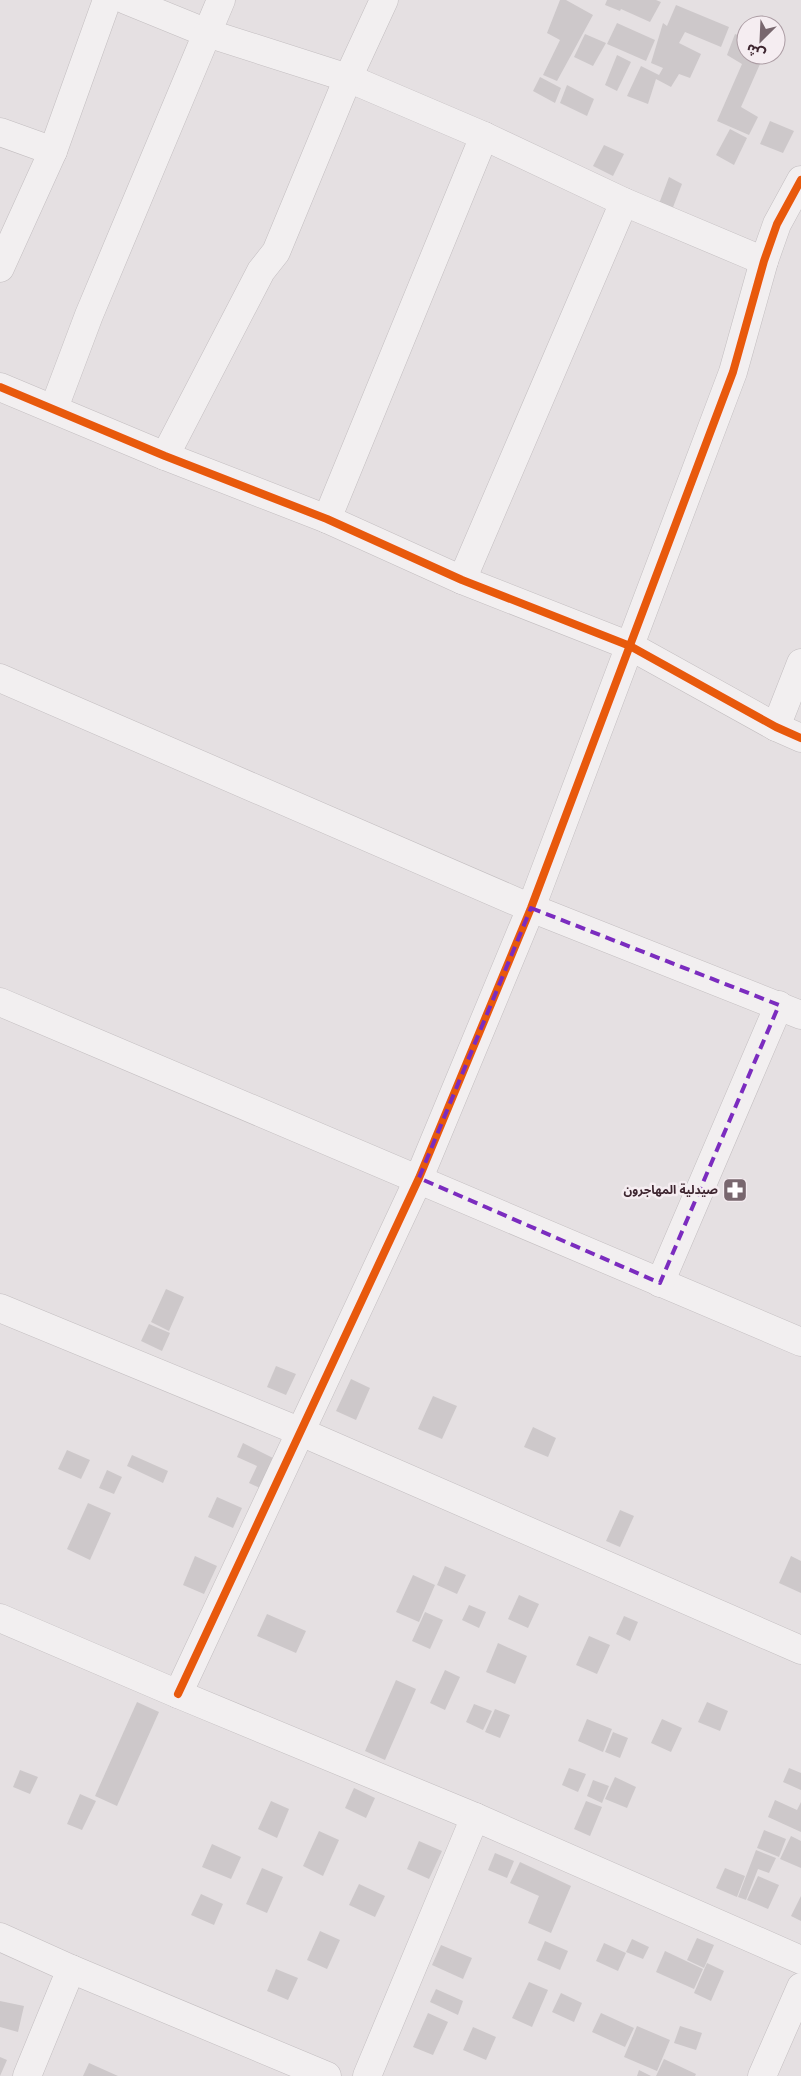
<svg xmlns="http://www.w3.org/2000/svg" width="801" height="2076" font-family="'Varela Round','Noto Sans Arabic',sans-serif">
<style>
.building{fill:#cdc8ca}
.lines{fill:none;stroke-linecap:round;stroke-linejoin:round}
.minor-casing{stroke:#c3bec0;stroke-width:29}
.minor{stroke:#f2eff0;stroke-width:28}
.cycleway-casing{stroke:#f5edf1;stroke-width:11}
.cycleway{stroke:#e8590c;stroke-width:8}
.marked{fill:none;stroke:#7b2cbf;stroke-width:4;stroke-dasharray:10 6;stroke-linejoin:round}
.labels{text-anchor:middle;stroke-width:5;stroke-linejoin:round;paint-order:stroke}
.poi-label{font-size:12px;font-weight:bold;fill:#3e2630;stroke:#f5edf1;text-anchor:end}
</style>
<rect width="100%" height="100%" fill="#e5e0e2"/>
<g class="building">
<polygon points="560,0 566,0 593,15 557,81 543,75 560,40 547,33"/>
<polygon points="607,0 656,0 661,2 650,22 621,9 620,11 605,5"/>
<polygon points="676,5 729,27 721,47 685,32 679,43 701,54 690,78 679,74 671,87 656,79 648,104 627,96 641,66 659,75 663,68 651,63 663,23 667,26"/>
<polygon points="617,23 655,40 646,61 607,44"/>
<polygon points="585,34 606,43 593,66 574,57"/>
<polygon points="735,34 746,38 746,55 764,55 741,107 758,117 749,135 717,121 742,64 727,55"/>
<polygon points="617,55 631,62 617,91 605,85"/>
<polygon points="540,77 561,88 555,103 533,91"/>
<polygon points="567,85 594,99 587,116 560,103"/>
<polygon points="770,121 794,131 783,153 760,144"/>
<polygon points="730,129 747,138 734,165 716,155"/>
<polygon points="604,145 624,154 613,176 593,166"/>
<polygon points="669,177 682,184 670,215 657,209"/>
<polygon points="166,1289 184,1297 169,1331 151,1322"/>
<polygon points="149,1324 170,1333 162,1351 141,1341"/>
<polygon points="276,1366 296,1374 286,1395 267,1387"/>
<polygon points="351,1379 370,1388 356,1420 336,1411"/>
<polygon points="433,1396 457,1406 442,1439 418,1429"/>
<polygon points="533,1427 556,1438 548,1457 524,1447"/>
<polygon points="243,1443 273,1458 260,1488 249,1483 257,1466 237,1457"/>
<polygon points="67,1450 90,1460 81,1479 58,1469"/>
<polygon points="132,1455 168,1471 163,1483 127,1466"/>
<polygon points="107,1470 122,1477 114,1494 99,1488"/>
<polygon points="217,1497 242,1508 233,1528 208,1517"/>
<polygon points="88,1503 111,1513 90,1560 67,1549"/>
<polygon points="620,1510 634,1516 620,1547 606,1541"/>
<polygon points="195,1556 217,1566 204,1594 183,1585"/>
<polygon points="791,1556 801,1561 801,1593 779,1583"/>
<polygon points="445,1566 466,1575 457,1594 437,1585"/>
<polygon points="413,1575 435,1585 419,1622 396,1612"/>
<polygon points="519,1595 539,1604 528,1628 508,1619"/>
<polygon points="469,1605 486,1612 479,1628 462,1620"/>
<polygon points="425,1612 443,1620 430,1649 412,1641"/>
<polygon points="267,1614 306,1631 296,1653 257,1636"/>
<polygon points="624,1616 638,1622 630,1641 616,1634"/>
<polygon points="589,1636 610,1645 597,1674 576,1665"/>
<polygon points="498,1643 527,1656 515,1684 486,1672"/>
<polygon points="445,1670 460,1677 445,1710 430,1703"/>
<polygon points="396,1680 416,1689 385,1760 365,1751"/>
<polygon points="137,1702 159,1712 117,1806 95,1796"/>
<polygon points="707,1702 728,1711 720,1731 698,1722"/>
<polygon points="474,1704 492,1711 483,1730 466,1722"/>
<polygon points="495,1709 510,1715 500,1738 485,1732"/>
<polygon points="587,1719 612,1729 603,1752 578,1741"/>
<polygon points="662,1719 682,1728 671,1752 651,1743"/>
<polygon points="613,1732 628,1738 620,1758 605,1752"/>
<polygon points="569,1768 586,1774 578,1792 562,1785"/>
<polygon points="789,1768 801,1773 801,1790 783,1782"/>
<polygon points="20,1770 38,1777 30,1794 13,1787"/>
<polygon points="615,1777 636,1787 627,1808 605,1799"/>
<polygon points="593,1780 609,1786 602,1803 587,1796"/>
<polygon points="354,1788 375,1798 366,1818 345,1808"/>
<polygon points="80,1794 96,1801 82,1830 67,1824"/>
<polygon points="775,1800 797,1810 801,1802 801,1832 768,1817"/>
<polygon points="271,1801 289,1809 277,1838 258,1829"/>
<polygon points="586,1801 602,1807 590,1836 574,1829"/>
<polygon points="764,1830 786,1839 779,1857 757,1848"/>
<polygon points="319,1831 339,1840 323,1876 303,1866"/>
<polygon points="791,1836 801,1841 801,1868 780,1859"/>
<polygon points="419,1841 442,1851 429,1879 407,1869"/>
<polygon points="212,1844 241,1857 231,1879 202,1867"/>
<polygon points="756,1850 776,1858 769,1873 758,1869 746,1900 738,1897"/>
<polygon points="495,1853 514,1861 507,1878 488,1870"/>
<polygon points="520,1862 571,1886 551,1933 528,1923 539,1896 510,1883"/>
<polygon points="262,1868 283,1877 267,1913 246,1904"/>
<polygon points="725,1868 745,1876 737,1897 716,1888"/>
<polygon points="758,1876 779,1885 768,1909 747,1900"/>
<polygon points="359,1884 385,1896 375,1917 349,1905"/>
<polygon points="201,1894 223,1904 214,1925 191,1915"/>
<polygon points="801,1896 801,1921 791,1916"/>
<polygon points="320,1931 340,1940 327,1969 307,1960"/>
<polygon points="697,1938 714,1945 704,1968 687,1960"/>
<polygon points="632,1939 649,1947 643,1959 626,1952"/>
<polygon points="545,1941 568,1951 560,1970 537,1960"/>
<polygon points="604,1943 626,1953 618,1971 596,1961"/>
<polygon points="441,1945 472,1958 463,1979 432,1965"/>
<polygon points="665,1951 703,1969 694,1989 656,1972"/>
<polygon points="707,1963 724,1971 711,2001 694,1993"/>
<polygon points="276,1969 298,1978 288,2000 267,1991"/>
<polygon points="529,1982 548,1990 532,2027 512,2018"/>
<polygon points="436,1989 463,2001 458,2015 430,2002"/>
<polygon points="561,1993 582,2003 574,2022 552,2012"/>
<polygon points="0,2001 24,2006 18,2032 0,2027"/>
<polygon points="428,2013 448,2022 433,2055 413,2047"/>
<polygon points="601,2013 634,2028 625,2047 592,2032"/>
<polygon points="637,2026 670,2040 657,2071 624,2057"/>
<polygon points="680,2026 702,2033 696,2050 674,2043"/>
<polygon points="473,2027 496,2037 486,2060 463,2050"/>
<polygon points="0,2057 7,2060 0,2076"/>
<polygon points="664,2059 696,2074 695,2076 656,2076"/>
<polygon points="89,2063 118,2076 83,2076"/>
<polygon points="639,2070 651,2076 637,2076"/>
</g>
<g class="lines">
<defs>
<g id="minor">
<polyline points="126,0 207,33 348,78 484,136 624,202 764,261"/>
<polyline points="0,132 53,151"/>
<polyline points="0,268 53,151 107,0"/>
<polyline points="0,387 165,456 327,519 462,580 630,646 776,727 801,738"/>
<polyline points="54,408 89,315 221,0"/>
<polyline points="165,456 261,271 276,252 348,78 384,0"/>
<polyline points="327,519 484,136"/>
<polyline points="462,580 624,202"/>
<polyline points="0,678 531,908 801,1015"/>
<polyline points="776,727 801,663"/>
<polyline points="0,1002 801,1342"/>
<polyline points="660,1283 779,1005"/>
<polyline points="0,1308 301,1432 801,1650"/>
<polyline points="0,1618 178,1694 475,1817 801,1960"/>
<polyline points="178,1694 419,1178 531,908 733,372 764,261 777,224 801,180"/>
<polyline points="0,1937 71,1969 327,2076"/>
<polyline points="27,2076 71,1969"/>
<polyline points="367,2076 475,1817"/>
<polyline points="762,2076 801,1987"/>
</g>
</defs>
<use href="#minor" class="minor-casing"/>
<use href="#minor" class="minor"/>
<defs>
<g id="cycleway">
<polyline points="0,387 165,456 327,519 462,580 630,646 776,727 801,738"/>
<polyline points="178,1694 419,1178 531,908 733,372 764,261 777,224 801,180"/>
</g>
</defs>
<use href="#cycleway" class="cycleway-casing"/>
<use href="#cycleway" class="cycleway"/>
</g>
<path class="marked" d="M531 908 779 1005 660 1283 419 1178Z"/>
<defs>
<symbol id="pharmacy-square" viewBox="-11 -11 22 22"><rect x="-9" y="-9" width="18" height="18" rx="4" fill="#78676e" stroke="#f5edf1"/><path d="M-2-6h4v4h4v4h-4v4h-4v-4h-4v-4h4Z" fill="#fff"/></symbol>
</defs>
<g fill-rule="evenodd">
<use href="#pharmacy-square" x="721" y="1176" width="28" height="28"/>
</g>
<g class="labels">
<g class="poi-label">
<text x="718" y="1194">صيدلية المهاجرون</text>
</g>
</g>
<g transform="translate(761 40) rotate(204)"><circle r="24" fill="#f5edf1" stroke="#ac9da4"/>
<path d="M0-4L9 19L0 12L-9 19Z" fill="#78676e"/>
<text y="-8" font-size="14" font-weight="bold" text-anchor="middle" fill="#3e2630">ش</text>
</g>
</svg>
